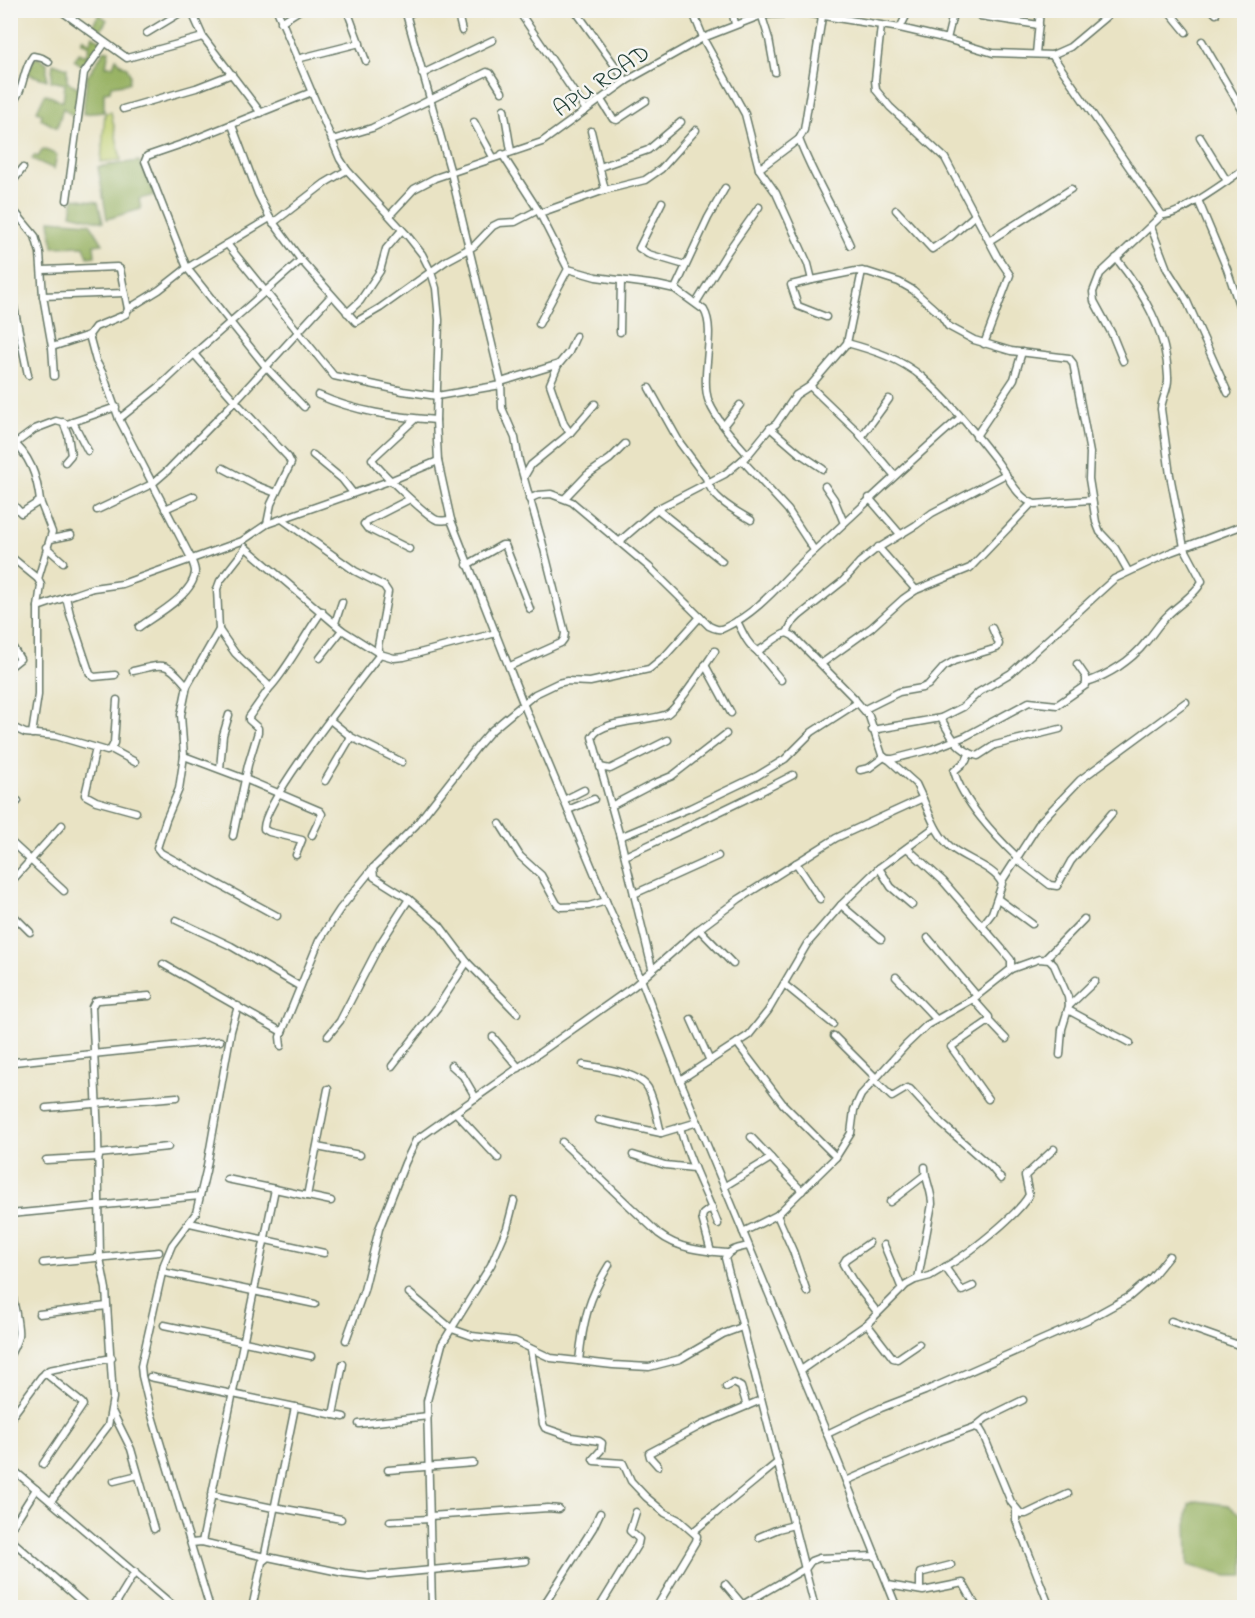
<svg xmlns="http://www.w3.org/2000/svg" width="1255" height="1618" font-family="'Indie Flower',sans-serif">
<style>
.green{fill:#c2d173;stroke:#708754;stroke-width:1.5}
.forest{fill:#99b365;stroke:#5c784c;stroke-width:1.5}
.lines{fill:none;stroke-linecap:round;stroke-linejoin:round}
.minor-casing{stroke:#676;stroke-width:9}
.minor{stroke:#fff;stroke-width:6}
.labels{text-anchor:middle;stroke-width:5;stroke-linejoin:round;paint-order:stroke}
.street-label{font-size:24px;fill:#1f3d34;stroke:#f6f6f2}
</style>
<rect width="100%" height="100%" fill="#f6f6f2"/>
<filter id="ink" filterUnits="userSpaceOnUse"><feTurbulence type="fractalNoise" baseFrequency=".0167" numOctaves="2"/><feDisplacementMap in="SourceGraphic" scale="12" xChannelSelector="R" yChannelSelector="G"/><feConvolveMatrix kernelMatrix="1 2 1 2 8 2 1 2 1" color-interpolation-filters="sRGB"/></filter>
<filter id="wash" filterUnits="userSpaceOnUse"><feTurbulence type="fractalNoise" baseFrequency=".008" numOctaves="4" result="noise"/><feDisplacementMap in="SourceGraphic" scale="24" xChannelSelector="R" yChannelSelector="G"/><feGaussianBlur stdDeviation="1.35" result="paint"/><feColorMatrix in="noise" values="0 0 0 0 0 0 0 0 0 0 0 0 0 0 0 0 0 1.4 0 .05"/><feComposite in="paint" operator="in"/></filter>
<g filter="url(#wash)">
<rect width="100%" height="100%" fill="#e9e3c4"/>
<polygon class="green" points="111,112 121,160 101,162 105,113"/>
<g class="forest">
<polygon points="99,14 107,20 99,33 91,28"/>
<polygon points="93,35 103,43 86,68 74,60 79,53 86,56 89,46 81,42 83,38 90,43"/>
<polygon points="109,50 106,66 113,66 116,58 122,65 127,67 130,75 129,83 111,86 110,91 104,92 104,112 83,114 87,77 104,51"/>
<polygon points="34,58 39,58 47,63 47,80 28,74"/>
<polygon points="53,63 67,68 67,82 82,89 78,120 63,108 57,128 41,119 42,114 37,111 45,94 63,102 65,84 51,81"/>
<polygon points="43,149 57,155 54,169 32,159 34,155 38,157"/>
<polygon points="139,161 155,195 139,199 141,209 107,219 98,167"/>
<polygon points="74,198 98,202 103,222 71,214"/>
<polygon points="50,220 90,223 103,244 94,245 95,256 88,257 84,246 53,247"/>
<polygon points="1197,1501 1228,1505 1244,1517 1244,1576 1227,1576 1188,1565 1187,1515 1189,1504"/>
</g>
</g>
<g filter="url(#ink)">
<g class="lines">
<defs>
<g id="minor">
<polyline points="60,10 127,58 203,37"/>
<polyline points="191,10 203,37 261,113"/>
<polyline points="277,10 340,159 347,170 407,235 422,254 431,272 436,288 439,320 436,420 438,461 451,520 523,703 606,901 641,979 680,1080 827,1434 897,1608"/>
<polyline points="347,10 366,61"/>
<polyline points="405,10 451,173 501,382 502,408 515,438 519,461 542,541 565,633 564,639 561,643 510,666"/>
<polyline points="457,10 462,31"/>
<polyline points="518,10 586,110"/>
<polyline points="575,10 626,81"/>
<polyline points="692,10 705,42 745,114 759,169 776,193 808,264 812,280 856,271 868,272 899,282 913,290 941,315 948,326 974,340 1011,351 1069,358 1073,363 1090,453 1089,479 1096,522 1100,532 1115,548 1128,571"/>
<polyline points="732,10 735,24"/>
<polyline points="760,10 769,39 775,72"/>
<polyline points="1168,10 1186,32"/>
<polyline points="1212,10 1216,14"/>
<polyline points="407,15 417,10"/>
<polyline points="980,16 1039,25"/>
<polyline points="281,22 300,10"/>
<polyline points="881,26 875,80 876,90 890,107 945,158 997,256 1010,275 984,344"/>
<polyline points="900,28 909,10"/>
<polyline points="147,33 185,10"/>
<polyline points="947,39 954,10"/>
<polyline points="1202,41 1244,113"/>
<polyline points="1036,54 1040,10"/>
<path d="M1052 55 1162 215C1177 218 1230 179 1244 169"/>
<polyline points="297,59 360,43"/>
<polyline points="422,74 493,40"/>
<polyline points="601,100 613,119 617,120 646,101"/>
<path d="M10 106C26 89 21 72 33 56L42 58 49 62"/>
<polyline points="123,109 196,88 232,74"/>
<polyline points="504,109 511,151"/>
<polyline points="474,122 493,157"/>
<polyline points="232,125 258,194 270,218 301,260 356,322 380,308 446,261 474,246 493,226 499,223 515,222 538,210"/>
<polyline points="591,131 605,190"/>
<polyline points="1200,137 1227,181"/>
<path d="M799 139C813 176 834 209 850 245"/>
<polyline points="332,140 372,128 487,72 490,73 502,92"/>
<path d="M502 154 538 210 568 269 596 277 657 285 675 289 704 310C717 331 699 377 709 402 717 421 735 440 748 455L742 460"/>
<polyline points="600,167 648,150 681,122"/>
<polyline points="759,169 799,139 804,130 822,17 821,10"/>
<polyline points="10,185 23,168"/>
<polyline points="67,200 84,73 105,43"/>
<polyline points="1198,200 1227,269 1244,320"/>
<polyline points="662,202 639,248 648,254 685,265"/>
<polyline points="10,206 35,236 40,253 43,296 52,347 54,376"/>
<polyline points="896,210 932,249 950,237 975,215"/>
<polyline points="540,213 605,190 645,180 661,169 696,130"/>
<polyline points="390,215 414,189 435,178 542,142 626,81 703,38 762,15 805,13 900,28 943,38 993,53 1052,55 1070,47 1114,10"/>
<polyline points="273,223 325,183 347,170"/>
<polyline points="1151,227 1167,269 1186,299 1228,393"/>
<polyline points="989,241 1071,189"/>
<polyline points="227,244 334,376 403,391 437,396 501,385"/>
<polyline points="43,270 117,267 120,269 128,309"/>
<polyline points="812,280 791,285 798,306 826,317"/>
<polyline points="10,288 28,375"/>
<polyline points="675,289 708,218 725,188"/>
<polyline points="43,296 124,293"/>
<polyline points="696,303 728,251 759,207"/>
<polyline points="347,313 360,301 380,271 386,249 402,230"/>
<polyline points="539,324 568,269"/>
<polyline points="620,332 621,280"/>
<path d="M847 343C873 350 901 359 922 377 946 398 976 434 996 460 1007 474 1017 499 1035 504L1091 500"/>
<polyline points="52,347 89,335"/>
<polyline points="194,354 235,401 288,457 291,463 271,504 267,524"/>
<polyline points="1123,361 1112,334 1094,301 1093,292 1100,274 1162,215"/>
<polyline points="558,365 550,384 564,424 570,433"/>
<polyline points="501,382 559,364 569,352 576,336"/>
<polyline points="810,386 862,436 889,399"/>
<path d="M649 388 680 443 706 478C711 498 734 510 751 520"/>
<path d="M318 395C356 412 395 417 436 420"/>
<polyline points="304,407 266,367 187,268 145,161 147,156 185,143 312,92"/>
<polyline points="119,419 160,386 194,354 301,260"/>
<path d="M415 419 372 459C377 469 427 516 437 520 441 521 446 520 451 520"/>
<polyline points="63,422 68,435 71,455 65,462"/>
<polyline points="73,422 88,451"/>
<polyline points="724,425 740,405"/>
<polyline points="770,428 799,453 823,469"/>
<polyline points="860,435 894,475"/>
<polyline points="976,436 1014,379 1022,352"/>
<path d="M10 439C30 455 37 476 40 501"/>
<polyline points="16,443 35,429 56,421 67,424 116,407"/>
<polyline points="313,455 342,479 353,493"/>
<polyline points="748,455 770,428 776,424 796,395 810,386 847,343 862,271"/>
<polyline points="223,468 255,485 276,493"/>
<polyline points="524,477 531,465 570,433 595,404"/>
<polyline points="825,486 834,499 844,523"/>
<polyline points="565,498 587,475 610,459 625,444"/>
<polyline points="869,498 900,534"/>
<path d="M529 499 538 495 551 494 572 502 649 567 709 626C715 629 720 631 726 627 761 611 785 577 813 552 862 507 910 461 960 418"/>
<polyline points="10,501 21,513 40,501 52,532 38,579"/>
<polyline points="165,509 194,496"/>
<polyline points="657,509 722,561"/>
<polyline points="97,510 152,484 167,471 235,401 331,296"/>
<path d="M282 519 355 571 384 586 388 592 378 646 380 654C360 681 261 803 264 829L269 832 302 840 296 855"/>
<polyline points="51,539 71,535"/>
<polyline points="620,541 657,509 725,474 742,460 788,510 814,550"/>
<polyline points="46,547 63,562"/>
<polyline points="245,547 342,630 380,654 394,658 404,657 496,633"/>
<polyline points="878,547 916,590"/>
<polyline points="245,549 220,581 217,589 219,630 187,686 181,715 184,756 179,789 166,820 157,848 161,853 277,916"/>
<polyline points="409,549 367,528 364,524 367,521 410,499"/>
<polyline points="10,556 38,579 41,585 38,607 38,695 32,734"/>
<polyline points="467,565 502,545 505,545 530,609"/>
<polyline points="66,597 70,614 90,674 94,677 115,675"/>
<polyline points="38,607 93,588 122,584 242,541 267,524 392,480 438,461"/>
<polyline points="335,623 342,602"/>
<path d="M139 627C156 615 194 594 195 572 195 567 192 562 191 558L119 419 103 374 96 361 89 335 95 327 122 316 126 314 128 309 159 290 187 268 270 218"/>
<polyline points="219,630 235,653 268,685 268,690 249,717 249,720 258,728 258,732 248,765 233,836"/>
<polyline points="787,633 792,623 799,616 843,581 860,562 875,550 916,525 932,513 1006,474"/>
<polyline points="10,643 20,659 10,667"/>
<polyline points="757,651 781,680"/>
<polyline points="320,658 342,630"/>
<polyline points="821,664 871,628 903,599 916,590 970,568 1032,503"/>
<polyline points="705,665 731,713"/>
<path d="M133 671C164 664 166 660 187 686"/>
<path d="M1087 682C1108 675 1131 661 1145 643 1153 634 1159 623 1169 614 1179 604 1196 594 1202 581L1184 547 1170 475 1161 409C1162 397 1169 389 1168 377 1167 332 1143 292 1116 258"/>
<path d="M268 690C288 669 304 636 322 611"/>
<polyline points="857,702 869,716 882,755 887,759 893,759 932,749 966,736 1029,702 1057,705 1086,685 1086,677 1077,664"/>
<polyline points="865,709 899,692 922,688 928,685 944,667 954,661 997,648 999,644 992,628"/>
<path d="M941 718C950 735 958 751 978 756L995 745 1060 729"/>
<polyline points="330,720 351,737 402,762"/>
<polyline points="10,726 25,733 56,736 107,751 111,749 114,743 117,700"/>
<polyline points="872,730 941,718 963,707 979,692 1011,673 1114,579 1171,552 1244,525"/>
<polyline points="96,748 85,795 96,801 136,812"/>
<polyline points="111,749 135,762"/>
<path d="M969 754 966 761 954 771C962 800 995 836 1017 857"/>
<polyline points="184,756 245,779 320,811 322,814 312,835"/>
<polyline points="888,759 916,784 923,799"/>
<polyline points="600,767 610,769 668,740"/>
<polyline points="220,769 223,735 229,715"/>
<polyline points="860,770 869,768 884,757"/>
<polyline points="325,781 351,737"/>
<polyline points="564,800 584,790"/>
<polyline points="611,806 653,784 672,776 726,734"/>
<polyline points="10,809 18,801"/>
<polyline points="568,810 594,799"/>
<polyline points="500,824 520,856 541,875 557,904 561,907 589,906 606,901"/>
<path d="M620 837 690 808 757 776 785 759 812 732 857 703 855 699 793 636 787 633C775 636 768 647 757 651 747 644 742 631 737 621"/>
<polyline points="10,841 64,891"/>
<path d="M625 856C681 830 738 804 793 775"/>
<polyline points="1016,859 1050,885 1057,886 1071,861 1112,813"/>
<polyline points="796,863 820,899"/>
<polyline points="373,868 374,877 409,899 440,926 467,962 517,1013"/>
<polyline points="879,868 891,887 912,905"/>
<polyline points="1002,881 1040,822 1080,780 1186,702"/>
<polyline points="10,883 62,825"/>
<polyline points="634,894 718,856"/>
<polyline points="998,899 1032,924"/>
<polyline points="841,905 881,939"/>
<polyline points="10,912 30,932"/>
<polyline points="176,920 231,946 299,986"/>
<polyline points="699,929 733,964"/>
<polyline points="928,938 977,996"/>
<polyline points="1045,959 1084,919"/>
<polyline points="163,964 282,1032"/>
<path d="M652 968 620 837 592 737C602 719 649 722 667 714 677 709 706 664 715 651"/>
<polyline points="1011,969 1039,959 1049,960 1054,965 1068,997 1069,1006 1062,1029 1060,1055"/>
<polyline points="896,977 936,1019"/>
<polyline points="785,985 833,1024"/>
<polyline points="973,999 989,1017 989,1021 951,1047 988,1099"/>
<polyline points="1069,1006 1095,981"/>
<polyline points="1068,1010 1130,1043"/>
<polyline points="691,1019 710,1061"/>
<polyline points="989,1021 1006,1039"/>
<polyline points="328,1036 340,1021 380,944 409,899"/>
<polyline points="834,1036 875,1077"/>
<polyline points="493,1037 519,1068"/>
<polyline points="737,1043 783,1104 836,1157"/>
<polyline points="281,1046 280,1037 319,941 340,909 373,868 416,825 477,747 491,731 535,694 558,683 567,681 590,682 649,669 665,656 700,617"/>
<polyline points="14,1062 220,1041"/>
<polyline points="451,1065 463,1076 476,1098"/>
<path d="M583 1065C600 1068 639 1072 648 1088 655 1101 657 1118 661 1133"/>
<polyline points="392,1066 437,1008 467,962"/>
<polyline points="873,1079 892,1097 907,1088 910,1089 942,1124 991,1167 1001,1179"/>
<polyline points="680,1080 749,1035 768,1011 807,944 841,905 879,868 935,827"/>
<polyline points="46,1108 177,1097"/>
<polyline points="456,1113 498,1158"/>
<polyline points="599,1120 661,1133 698,1122"/>
<path d="M680 1127C688 1161 706 1191 718 1224"/>
<polyline points="751,1137 802,1191"/>
<path d="M562 1142 659 1234C678 1249 703 1251 727 1253"/>
<polyline points="317,1147 360,1155"/>
<polyline points="98,1154 168,1147"/>
<polyline points="633,1155 665,1165 694,1168"/>
<polyline points="46,1160 99,1157"/>
<polyline points="725,1186 771,1158"/>
<polyline points="275,1189 331,1201"/>
<polyline points="307,1196 328,1089"/>
<polyline points="890,1202 925,1175"/>
<polyline points="10,1214 200,1196"/>
<polyline points="777,1215 793,1251 807,1292"/>
<polyline points="190,1223 324,1253"/>
<polyline points="743,1232 777,1215 836,1157 851,1133 854,1110 861,1095 906,1045 927,1025 973,999 1011,969 1011,960 1002,949 943,881 907,848"/>
<polyline points="869,1243 846,1259 843,1264 853,1281 877,1312"/>
<polyline points="884,1245 902,1289"/>
<path d="M748 1246C739 1248 730 1249 725 1258L815 1608"/>
<polyline points="711,1252 702,1218 703,1214 712,1207"/>
<polyline points="43,1263 159,1252"/>
<path d="M945 1267C966 1256 1018 1215 1029 1195L1025 1176 1054 1149"/>
<polyline points="162,1272 315,1304"/>
<path d="M918 1279 932 1204C932 1191 925 1180 925 1167"/>
<path d="M10 1283C12 1296 20 1327 18 1336 17 1342 13 1349 10 1355"/>
<polyline points="409,1293 452,1329 472,1336 515,1341 551,1358 613,1365 649,1367 680,1359 723,1334 742,1327"/>
<polyline points="39,1314 107,1306"/>
<polyline points="1171,1321 1244,1347"/>
<polyline points="867,1324 893,1358 897,1359 919,1344"/>
<polyline points="164,1325 311,1356"/>
<path d="M346 1340 364 1290 379 1229 405 1163 416 1140 634 986 699 929 739 899 836 838 921 799H923C931 817 937 836 952 848 965 859 996 868 1002 884L992 913 982 926"/>
<polyline points="531,1349 543,1424 545,1428 571,1437 599,1441 602,1443 601,1450 593,1459 594,1461 623,1463 631,1481 646,1497 665,1513 679,1520 697,1536 696,1541 656,1608"/>
<path d="M579 1361C583 1321 588 1299 609 1265"/>
<polyline points="801,1370 867,1324 906,1285 915,1280 930,1276 945,1267 962,1291 973,1286"/>
<polyline points="150,1377 344,1417"/>
<polyline points="726,1387 734,1383 741,1387 747,1406"/>
<polyline points="112,1411 131,1449 154,1529"/>
<polyline points="333,1415 343,1364"/>
<polyline points="10,1419 41,1377 49,1370 112,1358"/>
<polyline points="359,1424 428,1416"/>
<polyline points="975,1427 986,1418 1023,1400"/>
<polyline points="827,1434 881,1408 925,1391 1089,1319 1129,1297 1151,1278 1169,1256"/>
<polyline points="43,1464 83,1405 82,1403 45,1373"/>
<polyline points="658,1466 650,1457 649,1453 702,1425 761,1400"/>
<polyline points="10,1467 176,1608"/>
<polyline points="388,1470 473,1463"/>
<polyline points="114,1481 138,1475"/>
<polyline points="846,1481 942,1439 975,1427 980,1429 983,1434 1011,1502 1021,1514 1026,1514 1068,1494"/>
<polyline points="211,1495 273,1508"/>
<polyline points="51,1501 108,1426 113,1398 106,1289 100,1258 98,1135 92,1007 95,1001 98,1000 149,996"/>
<polyline points="274,1507 341,1519"/>
<polyline points="1016,1510 1016,1520 1050,1608"/>
<polyline points="430,1516 548,1508 559,1509"/>
<polyline points="390,1521 430,1519"/>
<polyline points="10,1530 36,1489"/>
<polyline points="694,1531 778,1462"/>
<polyline points="759,1537 778,1529 794,1525"/>
<polyline points="10,1539 89,1608"/>
<polyline points="202,1542 275,1189 227,1179"/>
<polyline points="191,1543 202,1542 265,1557"/>
<polyline points="264,1559 295,1407"/>
<polyline points="725,1584 741,1603 744,1604 806,1568 811,1561 819,1558 876,1556"/>
<polyline points="888,1585 923,1591 963,1583 977,1608"/>
<polyline points="920,1590 920,1573 951,1565"/>
<polyline points="113,1608 135,1572"/>
<polyline points="210,1608 150,1409 142,1376 141,1366 164,1264 172,1245 196,1213 206,1171 231,1031 238,1006"/>
<polyline points="252,1608 262,1562 268,1557 344,1573 369,1576 526,1561"/>
<polyline points="432,1608 427,1401 442,1344 491,1265 507,1228 514,1201"/>
<polyline points="542,1608 593,1528 600,1513"/>
<polyline points="599,1608 638,1544 639,1539 630,1531 636,1512"/>
</g>
</defs>
<use href="#minor" class="minor-casing"/>
<use href="#minor" class="minor"/>
</g>
</g>
<g class="labels">
<g class="street-label">
<text transform="translate(601 80) rotate(-34)" y="8">APU ROAD</text>
</g>
</g>
<rect width="1255" height="1618" fill="none" stroke="#f6f6f2" stroke-width="36"/>
</svg>
